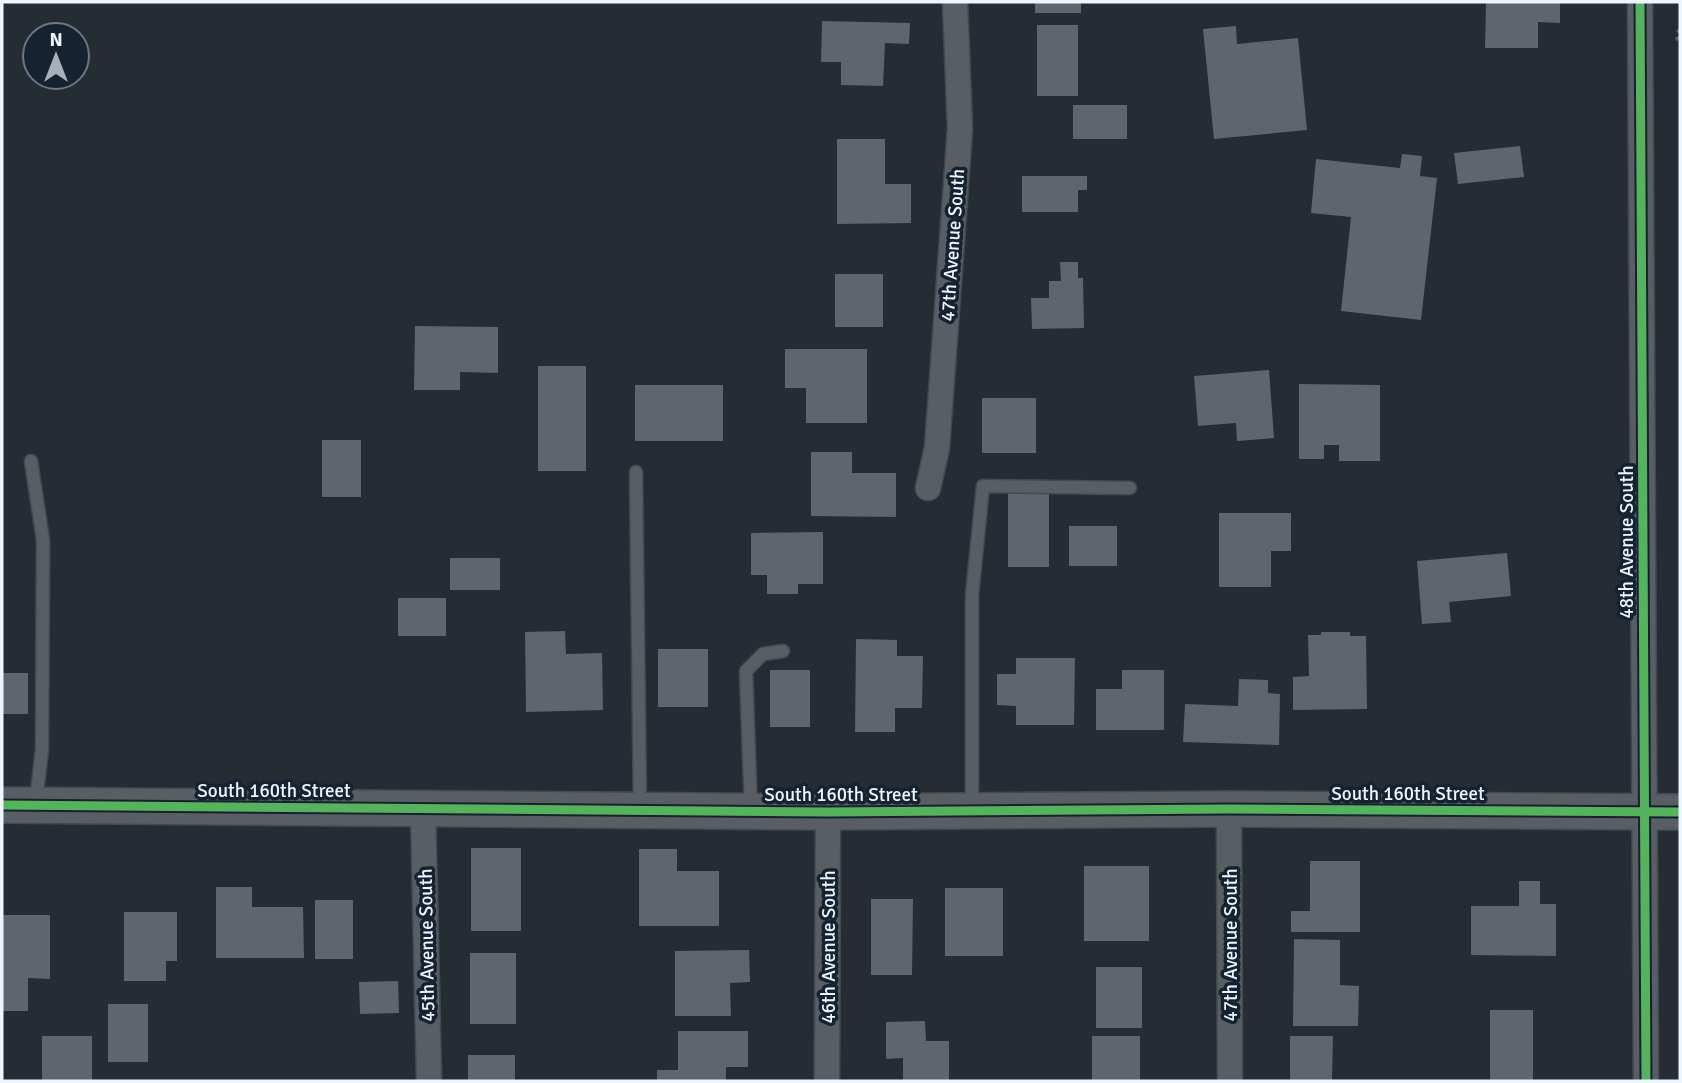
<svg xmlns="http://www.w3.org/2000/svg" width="1682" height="1083" font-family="Signika,sans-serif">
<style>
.building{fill:#5f656c}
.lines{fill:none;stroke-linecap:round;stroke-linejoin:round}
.lane-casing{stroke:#434a51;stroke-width:15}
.street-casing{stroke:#434a51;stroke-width:27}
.secondary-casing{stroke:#434a51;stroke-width:38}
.path{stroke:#5f6369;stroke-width:4.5;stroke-dasharray:3.5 5;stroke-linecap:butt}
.lane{stroke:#585e63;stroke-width:12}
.street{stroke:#585e63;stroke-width:24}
.secondary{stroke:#585e63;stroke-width:35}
.cycleway-casing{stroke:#162230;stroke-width:13}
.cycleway{stroke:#56b35d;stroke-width:9}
.labels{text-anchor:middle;stroke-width:7;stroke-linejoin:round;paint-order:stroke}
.street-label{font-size:19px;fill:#edf6ff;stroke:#162230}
</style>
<rect width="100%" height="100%" fill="#252c34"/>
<g class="building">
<rect x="1035" y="2" width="46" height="11"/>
<polygon points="1486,2 1560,2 1560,23 1538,22 1538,48 1485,48"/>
<polygon points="822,21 910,23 909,44 885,43 883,86 841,85 841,62 821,62"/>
<rect x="1037" y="25" width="41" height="71"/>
<polygon points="1236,26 1237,44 1298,38 1307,130 1214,139 1203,29"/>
<rect x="1073" y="105" width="54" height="34"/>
<polygon points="837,139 885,139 885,184 911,184 911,223 837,224"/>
<polygon points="1520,146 1524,177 1458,184 1454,153"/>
<polygon points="1402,154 1422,156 1420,176 1437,178 1421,320 1341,311 1351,217 1311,213 1316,159 1400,168"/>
<polygon points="1022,176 1087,176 1087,190 1078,190 1078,212 1022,212"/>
<polygon points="1060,262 1078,262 1078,278 1083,278 1084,328 1032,329 1031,298 1049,298 1049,281 1061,281"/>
<rect x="835" y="274" width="48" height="53"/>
<polygon points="415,326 498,327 498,373 460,372 460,390 414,390"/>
<polygon points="785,349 867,349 867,423 806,423 806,388 785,388"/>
<rect x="538" y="366" width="48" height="105"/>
<polygon points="1269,370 1274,438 1237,441 1236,423 1198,426 1194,376"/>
<polygon points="1299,384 1380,385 1380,461 1339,461 1339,445 1324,445 1324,459 1299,459"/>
<rect x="635" y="385" width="88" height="56"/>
<rect x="982" y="398" width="54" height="55"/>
<rect x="322" y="440" width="39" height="57"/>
<polygon points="811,452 852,452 852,473 896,473 896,517 811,516"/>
<rect x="1008" y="492" width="41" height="75"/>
<polygon points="1219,513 1291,513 1291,551 1271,551 1271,587 1219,587"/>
<rect x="1069" y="526" width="48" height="40"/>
<polygon points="823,532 823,584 798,584 798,594 767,594 767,575 751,575 751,533"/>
<polygon points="1507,553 1511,596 1449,602 1451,622 1422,624 1417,561"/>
<rect x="450" y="558" width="50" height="32"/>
<rect x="398" y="598" width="48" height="38"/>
<polygon points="565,631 566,654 602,653 603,710 526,712 525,632"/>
<polygon points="1321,632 1350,632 1350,636 1366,636 1367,709 1293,710 1293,677 1309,676 1308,635 1321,635"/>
<polygon points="856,639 897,640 897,656 923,656 922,708 895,708 895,732 855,732"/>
<rect x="658" y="649" width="50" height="58"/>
<polygon points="1016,658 1075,658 1074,725 1016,725 1016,706 997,705 997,674 1016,674"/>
<rect x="770" y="670" width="40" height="57"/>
<polygon points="1122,670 1164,670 1164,730 1096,730 1096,689 1122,689"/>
<rect x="2" y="673" width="26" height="41"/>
<polygon points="1239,679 1268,680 1268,693 1280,694 1279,745 1183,742 1185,704 1238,706"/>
<rect x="471" y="848" width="50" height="83"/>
<polygon points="639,849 677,849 677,871 719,871 719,926 639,926"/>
<polygon points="1310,861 1360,861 1360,932 1291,932 1291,911 1310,911"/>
<rect x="1084" y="866" width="65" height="75"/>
<polygon points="1519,881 1540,881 1540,904 1556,904 1556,956 1471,955 1471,906 1519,906"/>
<polygon points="216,887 252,887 252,907 303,907 304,958 216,958"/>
<rect x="945" y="888" width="58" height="68"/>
<polygon points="871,899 913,899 912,975 871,975"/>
<rect x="315" y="900" width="38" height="59"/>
<polygon points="124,912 177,912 177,961 166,961 166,981 124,981"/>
<polygon points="2,915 50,915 50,979 28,978 28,1011 2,1011"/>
<polygon points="1294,939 1340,940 1340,985 1359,986 1358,1026 1293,1026"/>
<polygon points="749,950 750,982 730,983 731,1016 675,1016 675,951"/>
<rect x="470" y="953" width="46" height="71"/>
<rect x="1096" y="967" width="46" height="61"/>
<polygon points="398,981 399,1013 360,1014 359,982"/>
<rect x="108" y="1004" width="40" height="58"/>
<rect x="1490" y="1010" width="43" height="70"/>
<polygon points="925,1021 926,1041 949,1041 949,1081 903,1081 903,1058 886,1059 886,1022"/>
<polygon points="678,1031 748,1031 748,1067 726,1067 726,1081 657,1081 657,1070 678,1070"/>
<rect x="42" y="1036" width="50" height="45"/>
<rect x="1092" y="1036" width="48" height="45"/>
<polygon points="1290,1036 1333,1036 1332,1081 1290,1081"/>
<rect x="468" y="1055" width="47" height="26"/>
</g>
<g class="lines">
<defs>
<g id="lane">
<polyline points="31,461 43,540 42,749 36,802"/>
<polyline points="636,472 640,808"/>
<polyline points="972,807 972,595 983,486 1130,488"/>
<polyline points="751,811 746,671 763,654 783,651"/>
</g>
<g id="street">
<polyline points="1640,2 1646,1081"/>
<polyline points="928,488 937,448 960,129 955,2"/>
<polyline points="423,809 429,1081"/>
<polyline points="1229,809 1230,1081"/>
<polyline points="827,1081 828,812"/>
</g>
<polyline id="secondary" points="2,805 828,812 1229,809 1680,812"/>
</defs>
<use href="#lane" class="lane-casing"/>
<use href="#street" class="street-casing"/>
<use href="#secondary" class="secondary-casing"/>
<polyline class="path" points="1680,30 1676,35 1680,43"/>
<use href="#lane" class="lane"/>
<use href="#street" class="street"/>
<use href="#secondary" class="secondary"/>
<defs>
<g id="cycleway">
<polyline points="1640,2 1646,1081"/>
<polyline points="2,805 828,812 1229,809 1680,812"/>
</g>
</defs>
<use href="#cycleway" class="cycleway-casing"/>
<use href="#cycleway" class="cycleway"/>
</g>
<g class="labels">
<g class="street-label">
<text transform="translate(952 245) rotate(-86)" y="7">47th Avenue South</text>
<text transform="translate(1626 542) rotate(-90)" y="7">48th Avenue South</text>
<text x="274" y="797">South 160th Street</text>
<text x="1408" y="800">South 160th Street</text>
<text x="841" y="801">South 160th Street</text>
<text transform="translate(426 945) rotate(-91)" y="7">45th Avenue South</text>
<text transform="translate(1230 945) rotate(-90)" y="7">47th Avenue South</text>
<text transform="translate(828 947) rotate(-90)" y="7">46th Avenue South</text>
</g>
</g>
<rect width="1682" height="1083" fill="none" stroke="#edf6ff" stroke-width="7"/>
<g transform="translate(56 56)"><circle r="33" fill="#162230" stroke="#6c7783" stroke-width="2"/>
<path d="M0-5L12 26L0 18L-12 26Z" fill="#a7afb8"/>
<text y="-10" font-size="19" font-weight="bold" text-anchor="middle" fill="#edf6ff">N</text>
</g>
</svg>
